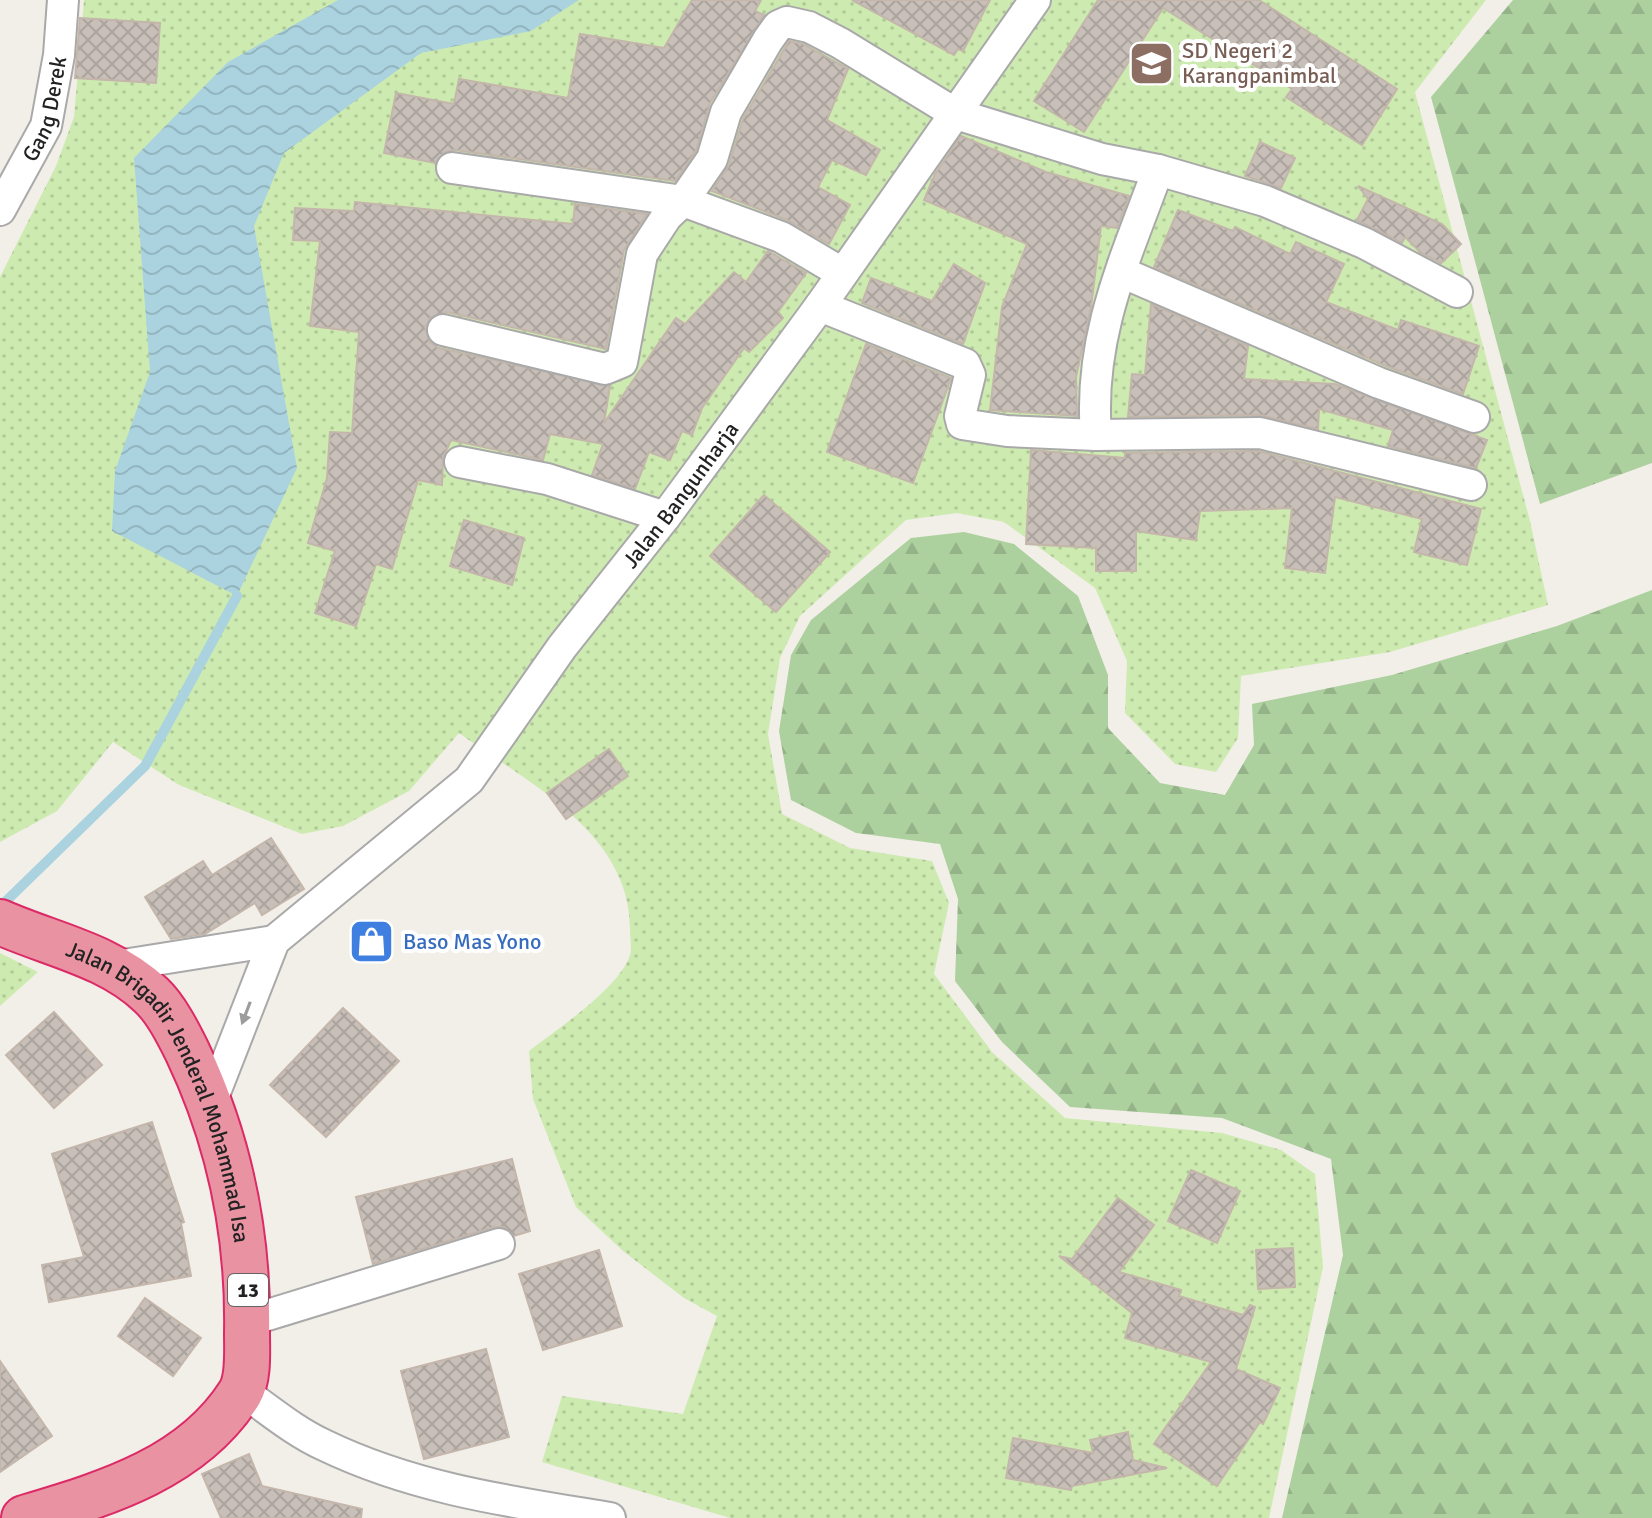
<svg xmlns="http://www.w3.org/2000/svg" width="1652" height="1518" font-family="Signika,sans-serif">
<style>
.grass{fill:url(#grass-dots)}
.forest{fill:url(#forest-firs)}
.water{fill:url(#water-waves)}
.lines{fill:none;stroke-linecap:round;stroke-linejoin:round}
.stream{stroke:#aad3df;stroke-width:10}
.building{fill:url(#building-cross-hatch);stroke:#c4b6ab;stroke-width:2}
.street-casing{stroke:#a9a9a9;stroke-width:34}
.highway-casing{stroke:#dc2a67;stroke-width:48}
.street{stroke:#fff;stroke-width:30}
.highway{stroke:#e892a2;stroke-width:44}
.oneway{fill:#9c9c9c}
.labels{text-anchor:middle;stroke-width:8;stroke-linejoin:round;paint-order:stroke}
.shield{fill:#fff;stroke:#646464;stroke-width:2}
.shield-label{font-size:20px;font-weight:bold;fill:#222}
.education-label{font-size:22px;fill:#785e54;stroke:#fff;text-anchor:start}
.street-label{font-size:22px;fill:#222;stroke:#fff}
.shop-label{font-size:22px;fill:#366cbe;stroke:#fff;text-anchor:start}
</style>
<defs>
<pattern id="grass-dots" width="8" height="8" patternUnits="userSpaceOnUse" patternTransform="scale(2)"><rect width="8" height="8" fill="#cdebb0"/><path d="M2 2h.1M6 6h.1" fill="none" stroke="#b0c997" stroke-width="1.8" stroke-linecap="round"/></pattern>
<pattern id="forest-firs" width="22" height="20" patternUnits="userSpaceOnUse" patternTransform="scale(2)"><rect width="22" height="20" fill="#add19e"/><path d="M5 1l3.5 6h-7zM16 11l3.5 6h-7z" fill="#95b388"/></pattern>
<pattern id="water-waves" width="16" height="10" patternUnits="userSpaceOnUse" patternTransform="scale(2)"><rect width="16" height="10" fill="#aad3df"/><path d="M0 5q4-4 8 0t8 0" fill="none" stroke="#92b5bf"/></pattern>
<pattern id="building-cross-hatch" width="8" height="8" patternUnits="userSpaceOnUse" patternTransform="scale(2)"><rect width="8" height="8" fill="#c7bfb8"/><path d="M0 0l8 8M0 8l8-8" fill="none" stroke="#aba49e"/></pattern>
</defs>
<rect width="100%" height="100%" fill="#f2efe9"/>
<g class="grass">
<path d="M84 0H1486L1415 92 1530 521 1548 605 1390 652 1241 676 1238 738 1216 772 1175 764 1125 713 1127 661 1095 588 1004 522 957 513 906 520 800 616 780 658 768 734 782 814 850 848 932 861 949 903 934 974 992 1052 1065 1118 1222 1133 1281 1150 1315 1174 1323 1267 1269 1518H730L542 1462 562 1396 683 1414 717 1316 684 1298 623 1251 576 1207 533 1099 529 1051C557 1029 619 989 630 955 632 948 630 937 630 930 631 833 528 783 459 733L409 791 343 826 302 834 179 785 113 742 57 811 0 842V277L56 166 74 117Z"/>
<polygon points="0,953 38,972 0,1006"/>
</g>
<g class="forest">
<polygon points="1513,0 1652,0 1652,463 1540,504 1431,97"/>
<polygon points="964,532 1014,544 1078,596 1108,675 1108,728 1160,783 1225,795 1254,745 1252,704 1392,675 1557,626 1652,590 1652,1518 1282,1518 1343,1255 1331,1159 1222,1118 1070,1107 1002,1042 955,981 958,899 940,844 856,833 791,800 779,731 791,655 811,620 911,538"/>
</g>
<polygon class="water" points="338,0 579,0 531,31 421,53 284,153 254,226 297,468 237,596 112,531 115,471 150,372 134,158 228,62"/>
<g class="lines">
<polyline class="stream" points="0,907 145,766 237,596"/>
</g>
<g class="building">
<polygon points="692,0 761,0 755,11 764,15 710,103 696,151 675,181 455,150 445,152 435,163 384,153 396,93 454,104 459,79 568,98 580,34 664,48"/>
<polygon points="852,0 990,0 963,51 958,49 954,55"/>
<polygon points="1098,0 1259,0 1397,89 1362,145 1286,97 1292,89 1163,8 1084,132 1034,101"/>
<polygon points="80,18 160,23 156,83 75,78"/>
<polygon points="789,41 803,44 848,69 827,120 880,150 866,175 832,160 818,187 850,205 829,244 787,220 712,191 729,165 743,119"/>
<polygon points="961,136 1046,172 1129,196 1117,228 1101,226 1091,307 1076,377 1077,416 990,410 1002,307 1027,244 924,200 935,174"/>
<polygon points="1260,142 1295,158 1281,188 1245,176"/>
<polygon points="1358,186 1442,224 1461,244 1441,263 1421,253 1405,237 1402,243 1357,220 1368,199"/>
<polygon points="355,202 573,224 575,204 647,214 624,250 606,349 447,312 431,317 425,327 430,342 439,348 610,386 604,423 676,318 685,324 734,272 746,282 768,251 806,273 778,312 783,318 749,352 744,348 702,408 692,435 682,431 670,460 649,452 635,489 592,475 603,444 550,434 543,460 451,440 443,458 442,485 418,480 392,569 376,564 356,626 315,613 335,551 308,543 327,478 330,432 352,433 359,332 310,326 320,241 293,240 295,208 354,211"/>
<polygon points="1178,210 1233,231 1235,227 1290,254 1296,242 1344,264 1326,302 1398,330 1401,320 1479,346 1463,394 1386,366 1154,267"/>
<polygon points="954,264 985,283 963,344 862,303 871,278 932,301"/>
<polygon points="1151,304 1248,346 1244,379 1335,384 1487,440 1476,468 1388,446 1393,430 1319,409 1318,429 1260,415 1128,417 1132,374 1145,375"/>
<polygon points="866,344 951,378 913,483 827,452"/>
<polygon points="1031,450 1125,458 1125,453 1258,451 1481,509 1467,565 1414,552 1422,519 1335,497 1325,573 1285,568 1292,508 1200,511 1196,540 1136,531 1136,571 1096,571 1096,548 1026,544"/>
<polygon points="764,495 830,552 776,612 710,556"/>
<polygon points="464,520 524,538 512,585 450,566"/>
<polygon points="609,749 628,776 566,819 547,793"/>
<polygon points="271,838 304,889 262,915 255,903 205,934 171,939 145,897 203,861 212,875"/>
<polygon points="343,1008 399,1061 326,1137 270,1085"/>
<polygon points="54,1012 102,1065 54,1108 6,1055"/>
<polygon points="152,1122 184,1222 181,1223 191,1276 49,1302 42,1265 84,1257 52,1154"/>
<polygon points="512,1159 530,1231 514,1236 504,1227 494,1227 373,1264 356,1197"/>
<polygon points="1191,1170 1240,1191 1217,1243 1168,1221"/>
<polygon points="1118,1198 1154,1225 1119,1272 1181,1290 1179,1296 1243,1315 1250,1305 1255,1307 1236,1369 1280,1388 1263,1424 1260,1422 1217,1486 1154,1444 1211,1362 1125,1338 1132,1313 1059,1256 1072,1259"/>
<polygon points="1293,1248 1295,1287 1258,1289 1256,1250"/>
<polygon points="599,1250 622,1326 543,1350 519,1274"/>
<polygon points="145,1298 201,1338 173,1376 118,1336"/>
<polygon points="486,1349 509,1437 424,1459 401,1371"/>
<polygon points="0,1361 52,1436 0,1472"/>
<polygon points="1128,1432 1133,1460 1167,1468 1072,1486 1071,1490 1006,1478 1013,1438 1093,1453 1090,1440"/>
<polygon points="249,1454 262,1486 362,1509 361,1518 221,1518 202,1474"/>
</g>
<g class="lines">
<defs>
<g id="street">
<polyline points="452,168 683,201 781,237 842,273"/>
<path id="s1" d="M0 210 46 126 59 55 63 0"/>
<polyline points="1121,272 1379,383 1474,417"/>
<polyline points="820,306 965,364 970,375 960,416 962,424 1007,431 1096,435 1260,433 1471,485"/>
<polyline points="443,330 605,369 622,362 642,254 667,216 683,201 712,159 726,112 768,40 778,26 787,22 809,27 840,43 956,114 1102,159 1158,170 1265,201 1364,243 1457,292"/>
<path d="M1096 435C1088 337 1125 260 1158 170"/>
<polyline points="460,462 547,479 665,517"/>
<polyline points="117,966 274,941"/>
<path id="s2" d="M210 1105 274 941 469 780 562 647 665 517 820 306 1035 0"/>
<polyline points="248,1321 499,1244"/>
<path d="M242 1391C268 1409 295 1432 324 1445 415 1489 512 1502 610 1518"/>
</g>
<g id="highway">
<path id="s3" d="M0 922C52 945 109 955 151 995 166 1009 178 1033 187 1051 229 1139 249 1236 247 1334 247 1351 249 1378 240 1393 192 1469 104 1494 24 1518"/>
</g>
</defs>
<use href="#street" class="street-casing"/>
<use href="#highway" class="highway-casing"/>
<use href="#street" class="street"/>
<use href="#highway" class="highway"/>
</g>
<defs><path id="oneway-solid" d="M-6-.8H1V-3.2L6.5 0L1 3.2V.8H-6Z" transform="scale(2)"/></defs>
<use class="oneway" href="#oneway-solid" transform="translate(246 1013) rotate(111)"/>
<defs>
<symbol id="school-square" viewBox="-11 -11 22 22"><rect x="-9" y="-9" width="18" height="18" rx="4" fill="#8d6e63" stroke="#fff"/><path d="M0-5L7-2L0 1L-7-2ZM-4 1L0 2.5L4 1V4Q0 6-4 4Z" fill="#fff"/></symbol>
<symbol id="shop-square" viewBox="-11 -11 22 22"><rect x="-9" y="-9" width="18" height="18" rx="4" fill="#3f7fe0" stroke="#fff"/><path d="M-5-2.5h2.3a2.7 3.5 0 0 1 5.4 0H5L5.5 6h-11ZM-1.5-2.5h3a1.5 2.3 0 0 0-3 0Z" fill="#fff"/></symbol>
</defs>
<g fill-rule="evenodd">
<use href="#school-square" x="1126" y="38" width="51" height="51"/>
<use href="#shop-square" x="346" y="916" width="51" height="51"/>
</g>
<g class="labels">
<rect class="shield" x="228" y="1274" width="40" height="32" rx="6"/>
<g class="shield-label">
<text x="248" y="1297">13</text>
</g>
<g class="education-label">
<text x="1182" y="58">SD Negeri 2<tspan x="1182" dy="25">Karangpanimbal</tspan></text>
</g>
<g class="street-label">
<text dy="8" stroke="none"><textPath href="#s1" startOffset="112">Gang Derek</textPath></text>
<text dy="8" stroke="none"><textPath href="#s2" startOffset="784">Jalan Bangunharja</textPath></text>
<text dy="8" stroke="none"><textPath href="#s3" startOffset="254">Jalan Brigadir Jenderal Mohammad Isa</textPath></text>
</g>
<g class="shop-label">
<text x="403" y="949">Baso Mas Yono</text>
</g>
</g>
</svg>
